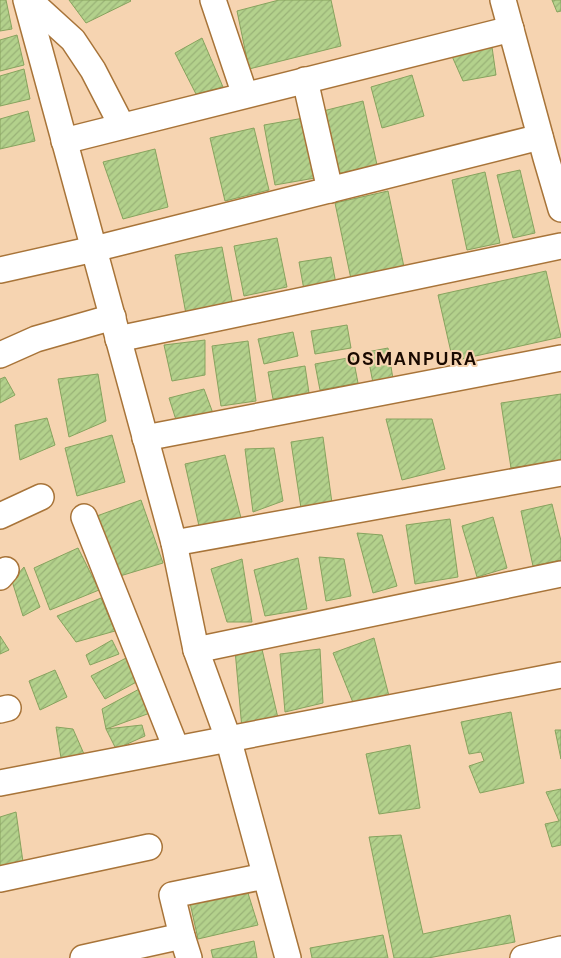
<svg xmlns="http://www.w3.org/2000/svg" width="561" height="958" font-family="Karla,sans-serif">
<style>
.building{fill:url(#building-hatch);stroke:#87a35e}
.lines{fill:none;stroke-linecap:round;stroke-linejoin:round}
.minor-casing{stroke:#a87439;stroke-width:28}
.minor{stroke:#fff;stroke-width:25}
.labels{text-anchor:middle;stroke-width:4;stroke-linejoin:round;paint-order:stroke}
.district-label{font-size:20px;font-weight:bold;letter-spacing:1px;fill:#190900;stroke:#f6d4b1}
</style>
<defs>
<pattern id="building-hatch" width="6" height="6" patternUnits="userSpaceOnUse" patternTransform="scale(1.25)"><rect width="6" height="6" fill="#b3d18c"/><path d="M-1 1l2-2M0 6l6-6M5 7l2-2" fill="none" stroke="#99b277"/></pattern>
</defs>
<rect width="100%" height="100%" fill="#f6d4b1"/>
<g class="building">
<polygon points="0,0 6,0 12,29 0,31"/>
<polygon points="69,0 130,0 131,1 86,23"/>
<polygon points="279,0 331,0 341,46 249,69 237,11"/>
<polygon points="552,0 561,0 561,11 557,12"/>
<polygon points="17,35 24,65 0,71 0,40"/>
<polygon points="202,38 223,87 196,94 175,53"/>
<polygon points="492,47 496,75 463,81 451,54"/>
<polygon points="24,69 30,99 0,106 0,76"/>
<polygon points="412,75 424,116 382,128 371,87"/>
<polygon points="363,101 377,165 337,174 323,111"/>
<polygon points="28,111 35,141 0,149 0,119"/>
<polygon points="304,118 315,178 275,185 264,125"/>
<polygon points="254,128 269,190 225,201 210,138"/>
<polygon points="155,149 168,207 123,219 103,162"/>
<polygon points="520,170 535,233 513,238 497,175"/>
<polygon points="485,172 500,243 467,250 452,180"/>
<polygon points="388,191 404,267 351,279 335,203"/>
<polygon points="277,238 287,287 244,296 234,246"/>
<polygon points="222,247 233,306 186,314 175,255"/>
<polygon points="331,257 336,284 304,290 299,262"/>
<polygon points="546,271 561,337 453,361 438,295"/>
<polygon points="347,325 351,348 315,354 311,331"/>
<polygon points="293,332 298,356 264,364 258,339"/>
<polygon points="205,340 205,375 172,381 164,345"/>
<polygon points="248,341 256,401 221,406 212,346"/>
<polygon points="388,348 393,379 373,383 367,352"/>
<polygon points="353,357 358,383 320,390 315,364"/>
<polygon points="305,366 309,393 273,399 268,372"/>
<polygon points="98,374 106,421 69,437 58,379"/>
<polygon points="5,377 15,395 0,403 0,379"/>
<polygon points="204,389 214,416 177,423 169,398"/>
<polygon points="561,394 561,461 511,468 501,403"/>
<polygon points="47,418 55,445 20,460 15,425"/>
<polygon points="386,419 432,419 445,469 402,480"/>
<polygon points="112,435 125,482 77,496 65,448"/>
<polygon points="323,437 332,503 301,508 291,442"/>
<polygon points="274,448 283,501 253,512 245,449"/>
<polygon points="225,455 241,518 199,526 185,464"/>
<polygon points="141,500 163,563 120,576 94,517"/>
<polygon points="552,504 561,541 561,560 533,566 521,511"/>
<polygon points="493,517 507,568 477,577 462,526"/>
<polygon points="450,519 458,577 415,584 406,525"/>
<polygon points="357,533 382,535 397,586 373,593"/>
<polygon points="78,548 99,590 50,610 34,568"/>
<polygon points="319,557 344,559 351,596 326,601"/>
<polygon points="298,558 307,609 265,616 254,570"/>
<polygon points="242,559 252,622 227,622 211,569"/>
<polygon points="24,567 40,607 23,616 12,581"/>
<polygon points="101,598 115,631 76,642 57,616"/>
<polygon points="0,636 9,650 0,654"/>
<polygon points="374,638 389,696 354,705 333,653"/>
<polygon points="112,640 119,654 90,665 86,655"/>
<polygon points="261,645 278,718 242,729 235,650"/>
<polygon points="320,649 323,703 285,712 280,654"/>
<polygon points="132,655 142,679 105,699 91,676"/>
<polygon points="55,670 67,697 40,710 29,681"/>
<polygon points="143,687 150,713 106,729 102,709"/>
<polygon points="511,712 524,783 480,793 469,766 484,761 481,752 469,754 461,722"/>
<polygon points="142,725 145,736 116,749 106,729"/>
<polygon points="56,727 73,729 84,754 63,770"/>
<polygon points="555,730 561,730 561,759"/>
<polygon points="410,745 420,808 379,814 366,754"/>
<polygon points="561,789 561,845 552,847 545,824 559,821 546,792"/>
<polygon points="16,812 23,862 0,867 0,817"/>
<polygon points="401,835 423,934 510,915 515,942 428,958 394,958 369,837"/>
<polygon points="247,890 258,925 198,939 190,903"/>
<polygon points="383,935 388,958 312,958 310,948"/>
<polygon points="254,941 257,958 213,958 211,950"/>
</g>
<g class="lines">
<defs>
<g id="minor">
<polyline points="26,0 174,543 196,650 228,738 288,958"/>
<polyline points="29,0 73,40 93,70 122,126"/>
<polyline points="213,0 245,95"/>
<polyline points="503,0 546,158 561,209"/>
<polyline points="305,80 330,190"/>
<polyline points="64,141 511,29"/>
<polyline points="0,270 94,249 540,137"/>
<polyline points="118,339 561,246"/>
<polyline points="0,355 36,339 113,317"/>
<polyline points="145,438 561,358"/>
<polyline points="0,516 41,497"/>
<polyline points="84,517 176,748"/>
<polyline points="174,543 561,473"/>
<polyline points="0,577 6,570"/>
<polyline points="196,650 561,574"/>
<polyline points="0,710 8,708"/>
<polyline points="0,783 561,675"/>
<polyline points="0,879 149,847"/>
<polyline points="83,958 182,936"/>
<polyline points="189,958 182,936 172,895 265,876"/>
<polyline points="523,958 561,949"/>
</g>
</defs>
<use href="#minor" class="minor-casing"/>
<use href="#minor" class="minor"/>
</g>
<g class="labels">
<g class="district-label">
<text x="412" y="365">OSMANPURA</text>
</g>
</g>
</svg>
